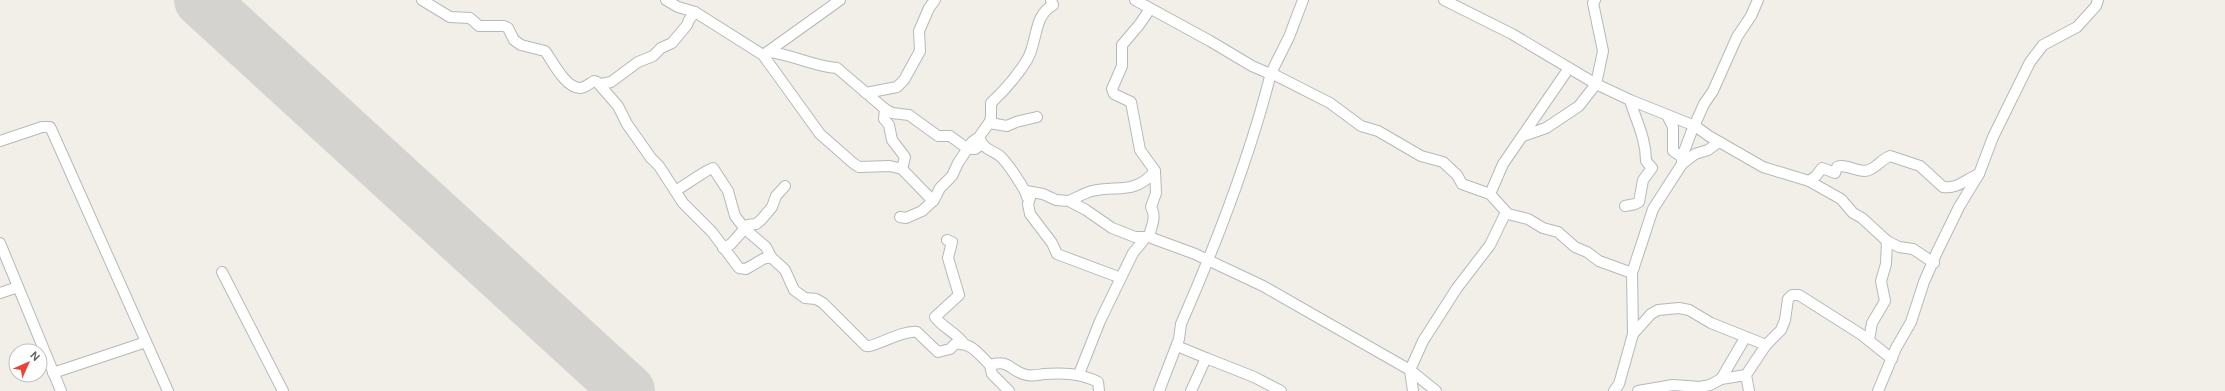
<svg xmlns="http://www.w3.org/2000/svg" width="2225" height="391" font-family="'DM Sans',sans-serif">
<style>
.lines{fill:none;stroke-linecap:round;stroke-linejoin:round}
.runway{stroke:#d4d3d0;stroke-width:54}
.street-casing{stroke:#b5b8bc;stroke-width:12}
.street{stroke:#fff;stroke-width:10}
</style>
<rect width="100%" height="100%" fill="#f1efe8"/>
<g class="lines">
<polyline class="runway" points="201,0 628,391"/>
<defs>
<g id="street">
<path d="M422 0 450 17 470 18 479 26H504L508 28 514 40 521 45 545 51C552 60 565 88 580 88 585 88 590 83 594 81L597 82 618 106 627 124 651 158 659 166 683 203 712 232 739 268 746 269 763 259 771 257 785 270 794 290 805 298 816 299 823 303 866 346C874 348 901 330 917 332L938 352 950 349 955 344C972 342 979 355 990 365 1008 359 1009 369 1023 374 1030 377 1037 375 1044 374 1064 373 1080 373 1098 382L1099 391"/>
<polyline points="666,0 678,7 695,12 763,55 820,134 853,163 859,167 890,166 902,169 933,201"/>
<polyline points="1135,0 1210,41 1252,66 1268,73 1271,73 1289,37 1303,0"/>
<polyline points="1444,0 1512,34 1596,84 1630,100 1695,126 1709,136 1763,167 1809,181 1841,199 1853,213 1862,218 1887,241 1899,247 1913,249 1934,263"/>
<path d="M768 52C792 54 814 67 837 68L885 109 892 113 909 115 938 136H950L968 149H975L982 144"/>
<polyline points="766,53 840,0"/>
<polyline points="601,84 611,82 638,62 653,56 661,48 672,43 687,25 689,20 695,12"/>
<polyline points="866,93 897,87 904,80 920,51 919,31 929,8 935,0"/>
<polyline points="885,109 884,119 889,125 892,140 905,157 902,169"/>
<polyline points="989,123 1007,126 1016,122 1037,117"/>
<polyline points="1523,136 1546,128 1579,106 1596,84 1603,51 1593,3 1595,0"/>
<path d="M980 139C983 149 992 150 1000 156 1007 162 1026 190 1027 197"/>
<polyline points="0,141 42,127 50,127 52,131 168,391"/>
<polyline points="1682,157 1691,133 1704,104 1713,91 1737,37 1751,16 1758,0"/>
<polyline points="1682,164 1695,154 1708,150 1719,142"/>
<path d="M1809 181 1816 176 1822 168 1835 173 1837 167C1847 163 1859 174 1869 170 1877 167 1882 159 1890 156L1920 166 1943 187C1958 189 1966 179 1979 174"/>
<path d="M675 191C681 188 709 168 713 168L728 191 735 216 745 229 766 247 771 257"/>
<polyline points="1026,191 1043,194 1056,200 1069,201 1086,210 1112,228 1135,237 1149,237 1195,254 1263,286 1410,370 1436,391"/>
<polyline points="1032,192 1028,204 1030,214 1052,243 1057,254 1121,278"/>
<polyline points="1490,194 1503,164 1569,68"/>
<path d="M1069 201C1076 198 1084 193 1092 191 1117 185 1135 195 1155 171"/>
<path d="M1625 206 1635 204 1639 202 1643 180 1652 168 1646 161C1646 138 1636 121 1630 100"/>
<path d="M900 217 906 218 922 211 934 200 940 188 952 176 958 163 972 142 979 137 989 123 991 118V103C1005 90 1017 76 1027 60 1038 41 1033 16 1053 5L1051 0"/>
<path d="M1149 237C1151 226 1157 218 1151 207L1156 193 1155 171 1140 150 1131 102 1114 94 1112 89 1122 66V45L1139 25 1150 9"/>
<path d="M947 240 952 242 948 258 959 295 935 317C943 328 957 333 964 344"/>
<polyline points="0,243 61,391"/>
<polyline points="723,248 731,244 748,225 756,224 761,220 772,207 776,196 785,186"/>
<polyline points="222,272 283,391"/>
<polyline points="0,293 18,287"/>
<polyline points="1633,334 1651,314 1658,310 1679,308 1689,310 1711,323 1766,345"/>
<polyline points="1869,340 1872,323 1885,301 1881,281 1886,264 1887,241"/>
<polyline points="1177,346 1206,358"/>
<polyline points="990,365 992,374 1009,391"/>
<polyline points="53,373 146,342"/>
<polyline points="1079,374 1100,321 1133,253 1143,241 1143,237"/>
<polyline points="1721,379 1745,338"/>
<path d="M1159 391 1179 339 1181 324C1217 242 1249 160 1271 73L1330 103 1361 126 1378 131 1421 156 1443 162 1457 175 1462 184 1490 194 1508 214 1528 219 1543 228 1558 232 1575 247 1587 252 1599 261 1632 273"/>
<polyline points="1191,391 1206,358 1254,377 1281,391"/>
<polyline points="1413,391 1410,370 1423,341 1457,288 1490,245 1506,212"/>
<polyline points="1614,391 1619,384 1633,334 1632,273 1653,209 1682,164 1682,157 1673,151 1673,127 1667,115"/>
<polyline points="1638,391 1673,385 1700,387 1710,385 1721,379 1746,375"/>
<polyline points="1749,391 1746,375 1766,345 1781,330 1785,320 1788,299 1792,295 1799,295 1862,335 1892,359"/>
<polyline points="1878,391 1896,348 1911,322 1924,282 1937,252 1959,207 1979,174 1993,137 2030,62 2043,45 2077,27 2096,6 2098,0"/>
</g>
</defs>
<use href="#street" class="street-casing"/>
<use href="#street" class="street"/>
</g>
<g transform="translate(28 363) rotate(45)"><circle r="19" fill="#ffffff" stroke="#bfc1c3"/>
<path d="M0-3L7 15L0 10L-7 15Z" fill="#ea4335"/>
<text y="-6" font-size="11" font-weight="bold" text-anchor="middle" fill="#5f6368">N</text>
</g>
</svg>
